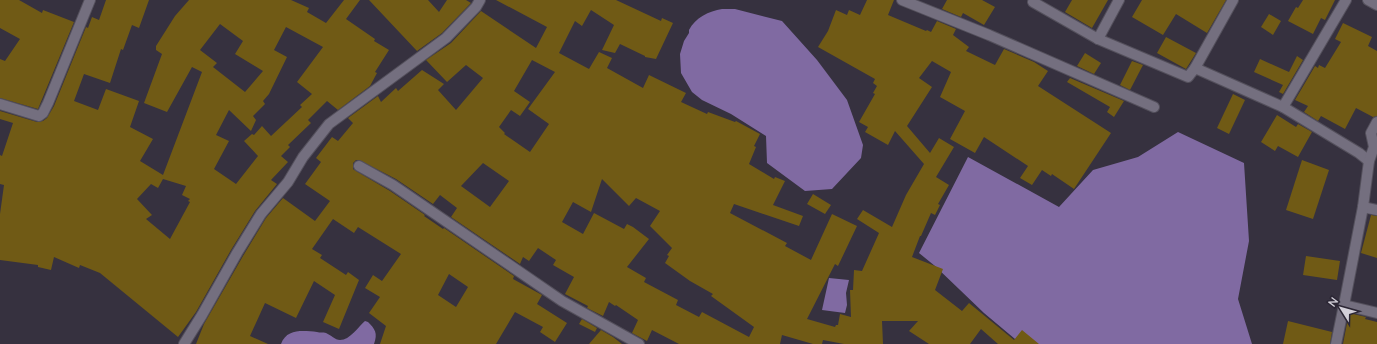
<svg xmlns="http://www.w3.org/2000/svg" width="1377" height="344" font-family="Lato,sans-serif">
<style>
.water{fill:#806aa2}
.building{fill:#705a15;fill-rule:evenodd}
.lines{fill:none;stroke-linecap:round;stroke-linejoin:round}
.street-casing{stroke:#54505c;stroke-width:12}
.street{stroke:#746f7f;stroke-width:10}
</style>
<rect width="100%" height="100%" fill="#36313f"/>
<g class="water">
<path d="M722 9H735L782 21 817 60 847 100 863 145 861 158 832 189 805 191 767 163 766 136 731 114 702 100 692 92 681 73 680 54 684 41 689 33V30C695 18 709 11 722 9Z"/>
<polygon points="1178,132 1244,163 1249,241 1238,299 1252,344 1021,344 984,313 935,266 919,253 968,157 1059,207 1093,170 1138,157"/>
<polygon points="829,278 849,280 846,293 847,305 845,313 822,310"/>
<path d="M365 321 368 322C375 329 378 333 374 344H281C287 328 304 331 317 332 320 333 323 332 326 333 331 335 335 340 340 340 350 340 358 327 365 321Z"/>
</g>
<g class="building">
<polygon points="0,0 19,0 42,13 43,10 74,22 38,109 0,98 0,59 5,61 20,39 0,28"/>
<path d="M106 0H149L139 28 132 25 123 50 121 49 110 83 84 74 74 101 98 110 106 89 139 101 130 127 153 139 140 161 163 175 202 72 192 67 167 112 144 103 162 54 156 50V46L175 16 189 0H291L309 8 307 12 326 23 344 0H360L346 19 375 39 374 41 389 50 375 72 377 73 370 86 338 110 327 101 308 120 311 123 288 145 290 147 281 156 288 162 271 180 277 184 255 211 231 250 196 312 178 337 100 273 80 265 79 268 54 257 51 270 38 267V265L0 260V214L4 185 0 184V155L2 156 13 123 0 119V111L37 122 43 121 47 118 54 106 86 27 88 28 92 17 99 20ZM220 24 243 41 235 54 263 71 245 92 213 67 217 63 200 50ZM286 27 323 47 297 82 312 94 300 105 302 107 271 136 262 126 254 135 252 134 244 141 258 156 236 184 214 169 229 141 216 135 229 110 251 131 256 120 253 116 265 104 263 101 269 94 287 57 274 50ZM163 179 186 186 182 195 190 199 188 201 190 202 170 239 146 219 152 215 137 199 151 184 158 188Z"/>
<polygon points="369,0 428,0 439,12 447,0 466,0 471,3 442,33 417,51"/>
<path d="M496 0H616L661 21 662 18 673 23 656 59 645 57V56L620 44 615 53 602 50 614 25 591 10 582 26 575 21 559 53 589 69 599 52 612 58 607 68 643 88 649 75 686 93 681 102 707 114 708 112 735 122 736 121 760 134 754 146 756 147 749 164 774 179 775 177 785 181 773 205 803 216 799 226 734 204 730 213 787 243 785 246 811 260 832 214 857 226 838 266 835 264 807 319 835 327 836 325H838L840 314 851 317 850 290H853L854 270 862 271 879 233 857 219 863 210 892 227 906 195 924 164 895 131 888 145 865 132 868 127 859 122 875 94 873 93 877 86 873 83 875 79 818 47 828 31 836 10 847 15 849 10 860 15 867 0H894L888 15 926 31 927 30 931 32 937 21 956 29 953 35 969 47 966 51 995 65 1004 49 1034 62 1048 71 1038 86 1111 133 1074 189 1052 174 1051 176 1042 170 1032 185 1020 178 1028 166 984 137 975 153 950 139 965 111 940 97 951 72 932 61 919 78 932 87 907 126 930 153 939 138 954 147 936 177 949 185 938 204 940 205 935 215 931 213 921 236H920L912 257 943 269 935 290 962 311 969 303 1014 340 1022 330 1039 344H998L981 329 970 344H929L909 331 918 321H882L883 344H844L823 340 822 344H813L782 335 780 344H679L652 330 647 341 632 333 638 320 616 305 615 306 609 302 603 316 587 308 588 306 565 294 574 277 553 265 556 260 538 248 529 261 523 257 520 264 451 217 457 208 440 195 433 204 396 179 359 160H356L353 163V169L356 171 390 191 425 215 424 216 443 229 444 228 514 276 513 279 542 295 537 304 567 323 555 342 540 332 543 327 515 312 496 344H380L386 326 369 313 380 297 365 288 373 275 382 281 401 254 358 227 354 233 333 219 312 249 322 255 320 258 346 275 348 272 359 280 339 329 323 322 335 295 314 281 296 318 265 303 250 336 268 344H196L204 324 243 256 266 218 283 198 315 221 330 201 305 184 321 162 316 158 332 137 338 141 353 123 348 118 378 96 381 102 396 88 398 91 422 70 444 84 438 90 456 110 483 78 466 65 447 82 426 60 451 43 481 11 536 48 547 27ZM532 60 555 72 528 109 549 124 530 152 504 134 505 133 499 127 511 110 520 116 530 102 514 91ZM483 163 509 181 490 207 461 186ZM602 179 629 206 636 198 660 211 650 226 672 248 667 255 669 256 665 263 690 281 713 294 711 296 754 327 749 337 702 312 699 317 676 305 678 300 644 282 646 278 627 267 649 239 633 227 627 224 624 229 594 213 583 234 562 222 573 202 591 212ZM449 274 468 287 456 307 438 295Z"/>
<polygon points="947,0 982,0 995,7 984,25 963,13 961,17 942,9"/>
<polygon points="1072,0 1108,0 1092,28 1065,12"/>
<polygon points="1142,0 1226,0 1207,33 1176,14 1163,35 1132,17"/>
<polygon points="1303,0 1335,0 1325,20 1321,18 1313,34 1288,21 1296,7 1298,8"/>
<polygon points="1269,14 1281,21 1273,35 1261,27"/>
<polygon points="1343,23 1372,37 1368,46 1377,51 1377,116 1373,117 1356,108 1345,129 1321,116 1318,121 1304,112 1308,106 1295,100 1315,66 1318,68 1319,65 1325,68 1341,42 1335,39"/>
<polygon points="1166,37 1196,53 1186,69 1157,53"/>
<polygon points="1085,53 1101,63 1094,74 1077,66"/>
<polygon points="1297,56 1303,60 1283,94 1279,92 1283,85 1254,72 1260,59 1289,72"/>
<polygon points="1132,61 1143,65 1130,90 1120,85"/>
<polygon points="1070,78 1124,101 1114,117 1107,112 1110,107 1067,82"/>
<polygon points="1233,94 1245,100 1229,134 1217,128"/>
<polygon points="1277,115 1296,127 1298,124 1312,132 1298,157 1278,146 1275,151 1261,142"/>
<polygon points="1302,160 1329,170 1313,219 1286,210"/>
<polygon points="813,194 831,205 825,214 807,204"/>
<polygon points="1371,215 1377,216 1377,258 1361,253"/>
<polygon points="1306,256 1340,261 1337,280 1303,275"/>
<polygon points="1349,313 1366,317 1365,319 1377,322 1377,344 1343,344"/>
<polygon points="582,319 597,328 595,332 579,324"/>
<polygon points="1288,321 1332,332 1330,344 1283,344"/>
<polygon points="601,330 613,337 622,344 589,344"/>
</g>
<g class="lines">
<defs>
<g id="street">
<polyline points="902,0 989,35 1154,107"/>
<polyline points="1368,0 1377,5"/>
<polyline points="1033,2 1098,39 1188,77 1195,68 1283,107 1359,153 1369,161"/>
<polyline points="1098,39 1119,0"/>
<polyline points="1195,68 1233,0"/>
<polyline points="0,104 39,116 43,113 48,103 90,0"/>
<polyline points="1283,107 1346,0"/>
<polyline points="359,166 393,185 562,301 639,344"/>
<polyline points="1363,207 1377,210"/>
<polyline points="1344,305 1377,313"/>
<polyline points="184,344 202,315 237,253 261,214 288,182 303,157 329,124 446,38 476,7 480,0"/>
<polyline points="1336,344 1344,305 1363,207 1369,161 1374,147 1371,133 1377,122"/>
</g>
</defs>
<use href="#street" class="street-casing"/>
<use href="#street" class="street"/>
</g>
<g transform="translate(1341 308) rotate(307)" stroke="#2c2735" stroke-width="3" paint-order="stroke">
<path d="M0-3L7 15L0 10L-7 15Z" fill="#d3d0d9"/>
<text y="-6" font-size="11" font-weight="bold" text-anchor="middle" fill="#d3d0d9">N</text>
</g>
</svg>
